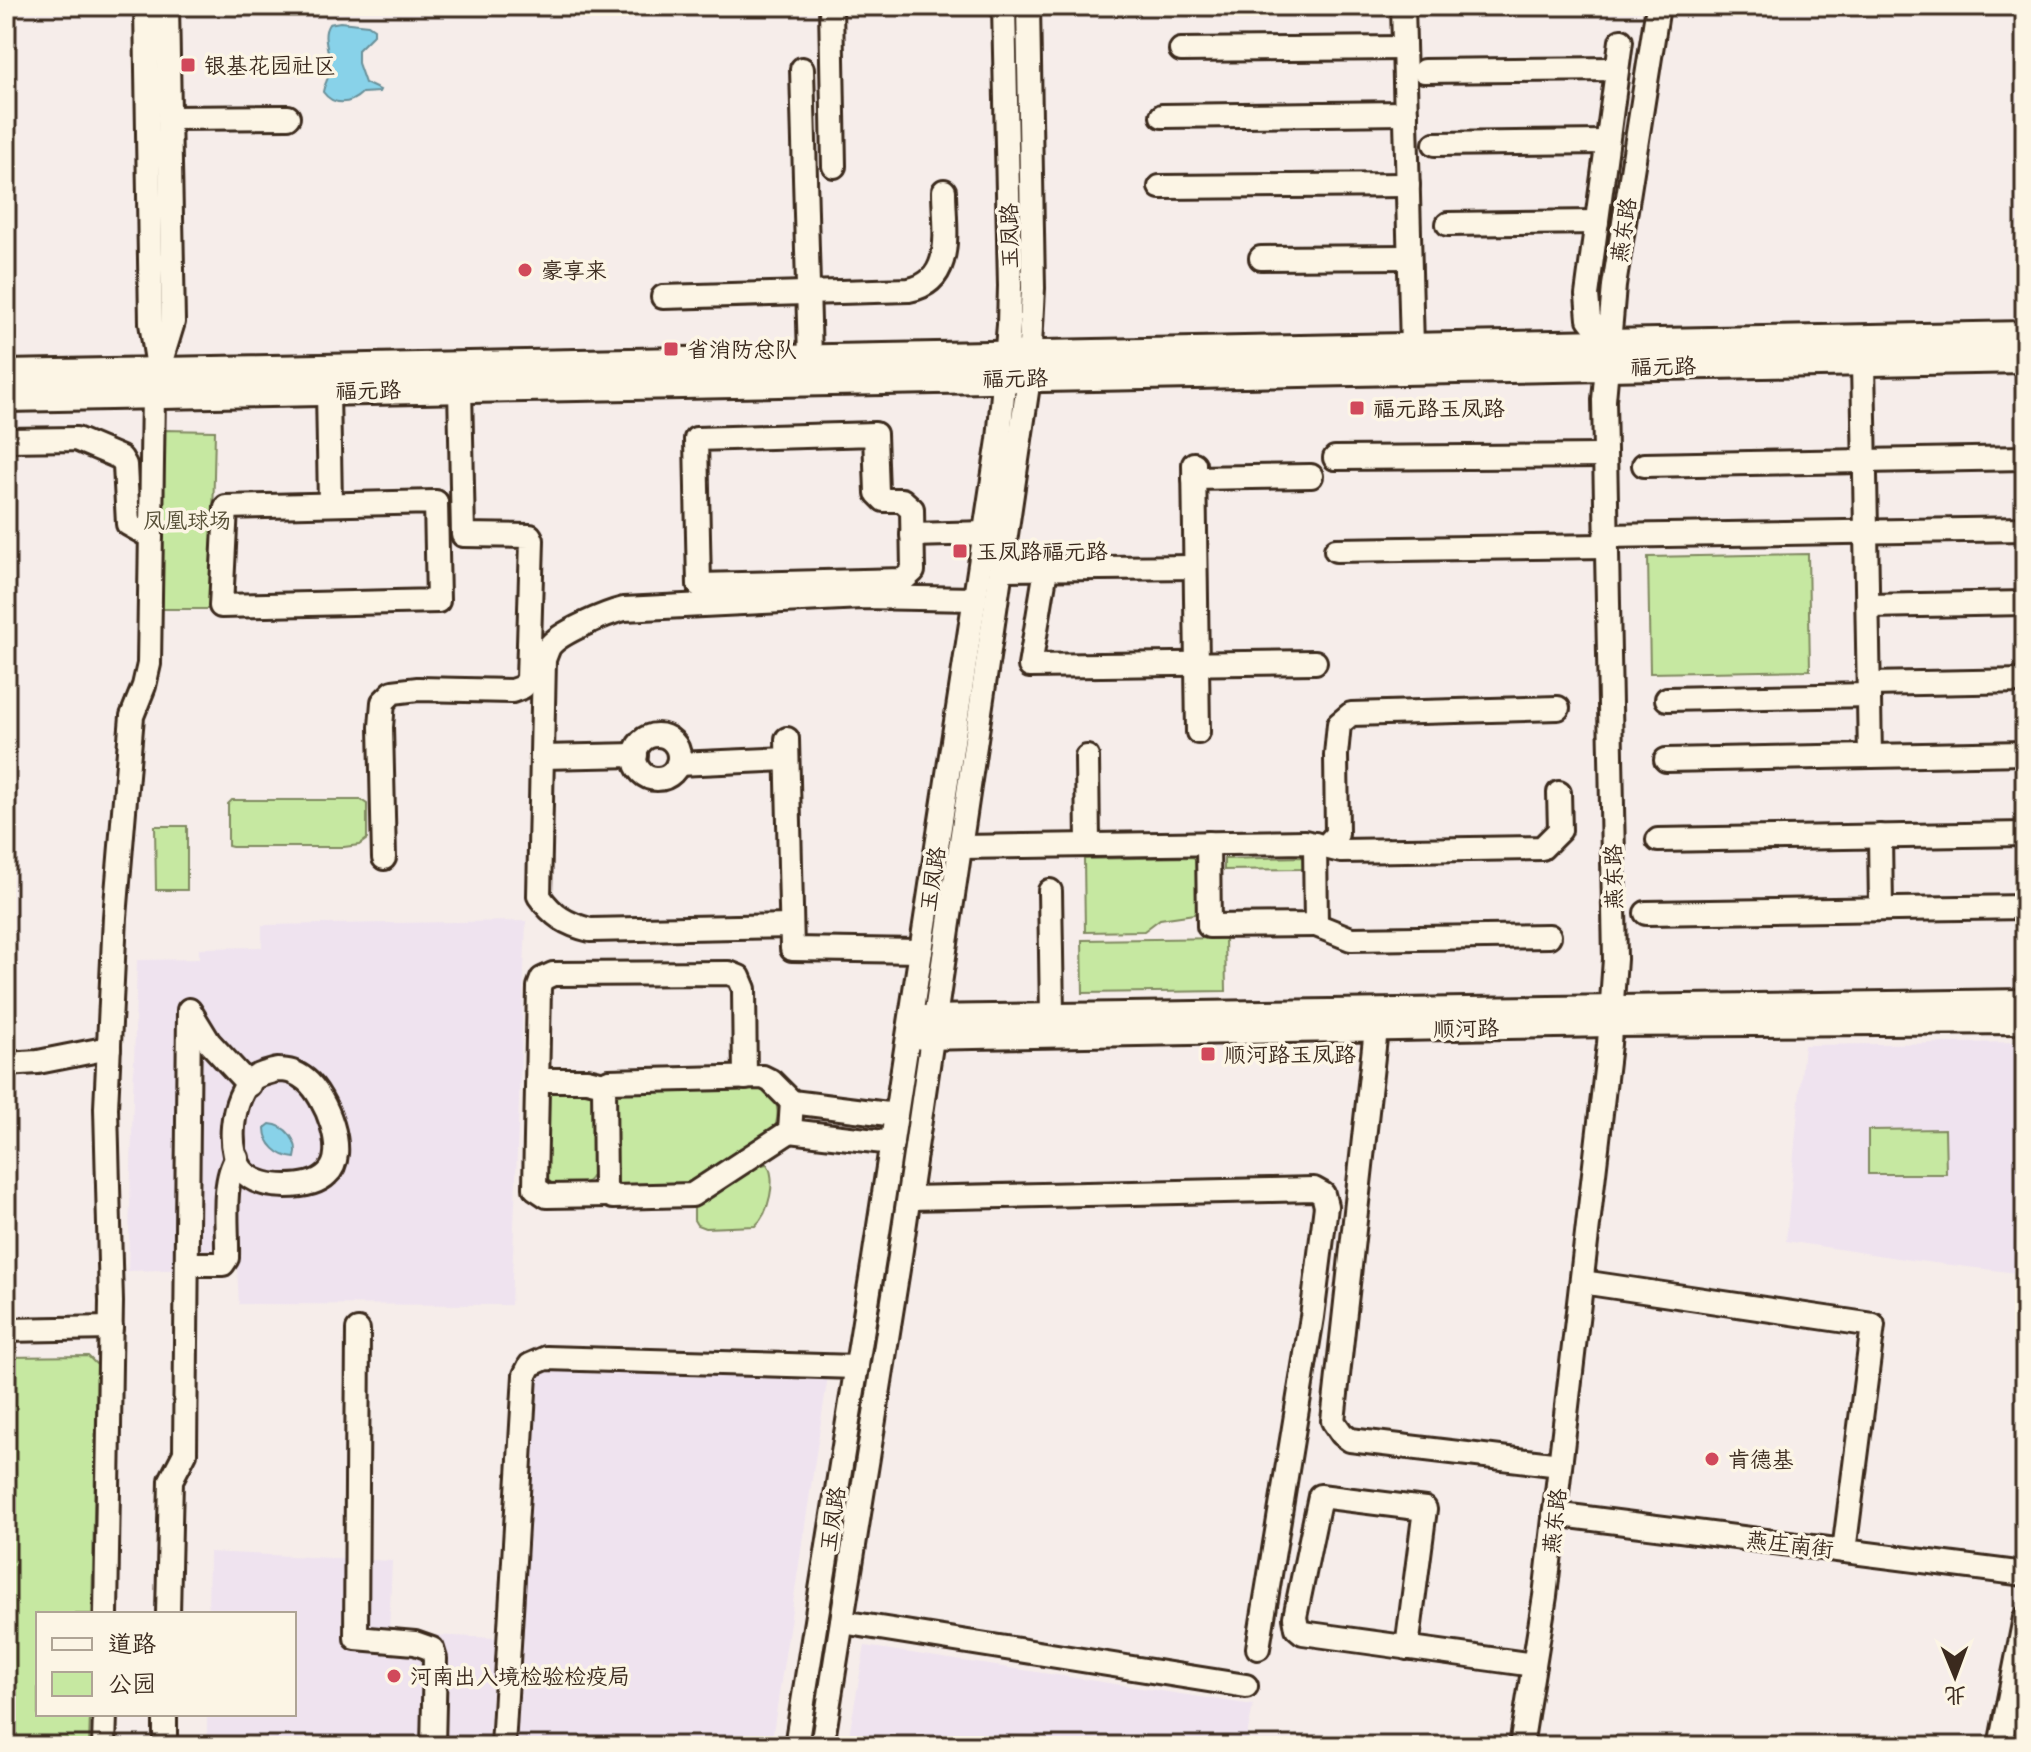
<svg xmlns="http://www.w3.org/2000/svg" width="2031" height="1752" font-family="Delius,'LXGW WenKai TC',sans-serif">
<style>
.built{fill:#efe3ef}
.green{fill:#c6e8a1;stroke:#808960;stroke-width:2}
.water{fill:#88d2e9;stroke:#698f98;stroke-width:2}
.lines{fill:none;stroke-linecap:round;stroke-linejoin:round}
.minor-casing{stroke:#3b2a1e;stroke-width:28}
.major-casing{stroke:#3b2a1e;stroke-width:32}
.minor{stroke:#fcf5e5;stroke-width:22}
.major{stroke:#fcf5e5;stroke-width:26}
.poi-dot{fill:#d1495b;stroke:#fcf5e5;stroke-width:3}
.labels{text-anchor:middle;stroke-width:7;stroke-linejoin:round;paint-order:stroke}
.poi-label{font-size:22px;fill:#3b2a1e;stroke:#fcf5e5;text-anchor:start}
.street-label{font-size:22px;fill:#3b2a1e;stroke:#fcf5e5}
.park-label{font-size:22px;fill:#575038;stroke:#fcf5e5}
</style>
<rect width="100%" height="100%" fill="#f6edea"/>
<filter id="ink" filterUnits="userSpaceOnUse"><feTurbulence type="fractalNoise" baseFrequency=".0125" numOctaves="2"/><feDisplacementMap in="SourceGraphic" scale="16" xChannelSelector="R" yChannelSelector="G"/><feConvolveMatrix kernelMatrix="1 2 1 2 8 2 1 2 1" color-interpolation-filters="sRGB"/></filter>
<g filter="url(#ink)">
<g class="built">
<polygon points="526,921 511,1305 239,1304 237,1268 128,1271 137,960 199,959 199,948 262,947 262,925"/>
<polygon points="2025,1042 2025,1274 1910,1260 1786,1241 1804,1045"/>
<polygon points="538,1368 828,1376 771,1746 512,1746 532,1389"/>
<polygon points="209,1552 392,1561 389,1633 496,1638 488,1746 207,1746 207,1714 294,1714 294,1614 208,1614"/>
<polygon points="865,1646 1253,1705 1245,1746 847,1746"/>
</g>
<g class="green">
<polygon points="163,430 215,431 211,609 161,609"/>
<polygon points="1808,554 1810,670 1650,673 1648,557"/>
<polygon points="232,800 361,800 367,804 367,839 359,845 344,847 232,847 228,846 228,804"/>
<polygon points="155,826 187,826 187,890 156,890"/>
<polygon points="1192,857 1197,859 1200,907 1194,914 1160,919 1144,931 1085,932 1084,859"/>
<polygon points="1304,857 1304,869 1224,870 1224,859"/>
<polygon points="1225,938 1226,991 1083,993 1082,940"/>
<path d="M768 1087C780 1105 780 1116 772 1136L697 1185 621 1188 613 1182 612 1094 616 1089Z"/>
<path d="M547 1089 595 1091 594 1171C588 1190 571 1185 554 1185L548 1180Z"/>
<polygon points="1945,1129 1946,1174 1868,1174 1868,1130"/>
<path d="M767 1164C777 1179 769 1214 755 1226L705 1228 697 1225 694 1220V1205L731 1184 752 1167Z"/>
<polygon points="88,1356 97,1365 92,1614 38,1614 38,1714 90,1714 89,1746 6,1746 6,1357"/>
</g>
<g class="water">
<path d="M340 22 368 25 374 29V34L358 50V63L365 83 380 90 379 92 362 93C350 105 333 106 323 92 324 84 330 77 330 68 331 52 320 37 329 24Z"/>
<path d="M270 1124C286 1125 300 1142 295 1158 279 1157 265 1144 265 1128Z"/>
</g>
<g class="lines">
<defs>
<g id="minor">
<polyline points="146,6 151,323 157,361"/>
<polyline points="831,6 834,166"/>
<polyline points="1403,6 1412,347"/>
<polyline points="1181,50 1404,48"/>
<polyline points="802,69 810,358"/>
<polyline points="1424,71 1617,69"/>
<polyline points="1162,116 1406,113"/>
<polyline points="169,118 288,117"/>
<polyline points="1435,144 1607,142"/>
<polyline points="1160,187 1408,185"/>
<polyline points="1448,224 1597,222"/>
<polyline points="1261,258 1409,257"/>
<path d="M663 297 909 290C956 281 944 228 944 191"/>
<polyline points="1608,343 1589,319 1587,295 1621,41"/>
<polyline points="1863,362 1870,756"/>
<polyline points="158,371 173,322 167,6"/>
<polyline points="328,391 330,504"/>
<polygon points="875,434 877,493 884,500 902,500 912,509 913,571 903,580 699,585 696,439"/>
<polyline points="6,440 76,439 121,458 125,465 128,524 151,537"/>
<polyline points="1335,458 1603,456"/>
<polyline points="1194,464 1198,732"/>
<polyline points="1644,465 2025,458"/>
<polyline points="1194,478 1311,476"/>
<polygon points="436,502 438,601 221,606 226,507"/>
<polyline points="912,535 986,533"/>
<polyline points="1605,536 2025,529"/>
<polyline points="1336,550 1605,546"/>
<polyline points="1002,569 1195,567"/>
<polyline points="1046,569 1030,666 1315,662"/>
<polyline points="1868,606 2025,603"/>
<polyline points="1869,684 2025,681"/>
<polyline points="1667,699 1869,695"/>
<circle cx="657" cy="757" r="22"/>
<polyline points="787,739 792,949 921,951"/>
<polyline points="542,757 636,755"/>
<polyline points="1087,757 1088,845"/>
<polyline points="1666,760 2025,753"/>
<polyline points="678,764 787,759"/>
<polyline points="1880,836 1881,909"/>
<polyline points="1658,840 2025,834"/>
<polyline points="1208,843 1209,926 1316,925 1315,844"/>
<polyline points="961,847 1305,842 1341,851 1542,848 1560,830 1559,793"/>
<polyline points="1325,847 1337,834 1336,755 1339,724 1351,714 1558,708"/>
<polyline points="384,858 381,727 383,702 393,692 418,689 512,691 523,687 528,679 532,540 530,536 463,535 460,388"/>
<polyline points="1050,891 1052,1015"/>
<polyline points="1646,913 2025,907"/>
<polyline points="1316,925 1351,939 1549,936"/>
<path d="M791 926 590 930C566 924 553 916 539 896L544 660C544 659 548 649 549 647 558 633 607 613 624 609L862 597 975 599"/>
<polyline points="190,1011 209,1042 249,1085"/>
<polyline points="922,1017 2025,1001"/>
<polyline points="1376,1029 1333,1421 1342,1434 1350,1440 1560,1465"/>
<polyline points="921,1038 1610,1025 2025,1022"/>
<polyline points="6,1064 38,1062 109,1048"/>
<path d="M277 1070C289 1070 296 1072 306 1080 325 1095 350 1154 327 1174 317 1184 300 1186 286 1186 272 1186 257 1184 246 1174 224 1156 231 1094 254 1078 260 1074 270 1072 277 1070Z"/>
<polyline points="538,1080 587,1080 604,1084"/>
<polyline points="790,1131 692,1195 613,1197 605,1189 604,1084 609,1081 763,1077 771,1081 792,1102"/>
<polyline points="892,1143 790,1131 792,1102 896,1115"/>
<polyline points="608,1195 547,1196 535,1188 539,987 542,979 553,974 729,973 739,977 744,989 745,1078"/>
<polyline points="909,1198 1314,1189 1323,1194 1326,1206 1312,1317 1258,1648"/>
<path d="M187 1264H223L227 1258C228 1230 221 1181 237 1158"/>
<polyline points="1582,1282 1873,1325 1844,1551"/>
<polyline points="6,1330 111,1328"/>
<polyline points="358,1330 356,1638 415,1643 432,1649 435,1659 433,1746"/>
<polyline points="1554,1514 2025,1574"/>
<polyline points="106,1614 111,1302 106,1108 115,917 132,716 144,686 149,664 153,394"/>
<polyline points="168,1614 171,1480 185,1453 189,1010"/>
<polyline points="842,1622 1246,1686"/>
<polyline points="1407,1648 1425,1509 1320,1496 1295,1617 1297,1628 1303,1633 1534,1665"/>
<polyline points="104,1746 105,1714"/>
<polyline points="165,1746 165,1714"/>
<polyline points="503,1746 525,1375 530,1365 546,1358 857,1367"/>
<polyline points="796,1746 874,1259 999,440 1009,325 1010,286 1004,6"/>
<polyline points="822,1746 899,1263 1028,385 1033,288 1028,6"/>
<polyline points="1521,1746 1545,1596 1609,1044 1615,959 1604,400 1614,286 1658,6"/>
<polyline points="2000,1746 2025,1618"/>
</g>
<g id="major">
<polyline points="6,374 2025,335"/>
<polyline points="6,398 2025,359"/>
</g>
</defs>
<use href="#minor" class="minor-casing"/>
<use href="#major" class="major-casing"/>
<use href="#minor" class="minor"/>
<use href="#major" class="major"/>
</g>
</g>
<g class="poi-dot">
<rect x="180" y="57" width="16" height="16" rx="4"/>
<circle cx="525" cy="270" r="8"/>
<rect x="663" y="341" width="16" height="16" rx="4"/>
<rect x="1349" y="400" width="16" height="16" rx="4"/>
<rect x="952" y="543" width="16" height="16" rx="4"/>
<rect x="1200" y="1046" width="16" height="16" rx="4"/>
<circle cx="1712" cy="1459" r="8"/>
<circle cx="394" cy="1676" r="8"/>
</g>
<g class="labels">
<g class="poi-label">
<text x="204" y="73">银基花园社区</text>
<text x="541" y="278">豪享来</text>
<text x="687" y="357">省消防总队</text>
<text x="1373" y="416">福元路玉凤路</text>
<text x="976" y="559">玉凤路福元路</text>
<text x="1224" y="1062">顺河路玉凤路</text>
<text x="1728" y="1467">肯德基</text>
<text x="410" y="1684">河南出入境检验检疫局</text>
</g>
<g class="street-label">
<text transform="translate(1623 230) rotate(-81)" y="8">燕东路</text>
<text transform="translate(1009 236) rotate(-91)" y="8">玉凤路</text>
<text transform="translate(1663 366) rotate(-1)" y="8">福元路</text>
<text transform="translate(1015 378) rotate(-1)" y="8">福元路</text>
<text transform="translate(368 390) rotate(-1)" y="8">福元路</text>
<text transform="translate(1613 877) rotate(-91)" y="8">燕东路</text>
<text transform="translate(932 879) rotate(-81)" y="8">玉凤路</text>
<text transform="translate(1466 1028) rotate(-1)" y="8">顺河路</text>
<text transform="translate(832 1519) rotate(-81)" y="8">玉凤路</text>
<text transform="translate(1554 1521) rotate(-83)" y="8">燕东路</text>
<text transform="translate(1790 1544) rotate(7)" y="8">燕庄南街</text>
</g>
<g class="park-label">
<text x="187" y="528">凤凰球场</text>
</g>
</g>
<rect width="2031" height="1752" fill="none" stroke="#fcf5e5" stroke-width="32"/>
<rect x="16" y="16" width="1999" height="1720" fill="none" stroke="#3b2a1e" stroke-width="3" filter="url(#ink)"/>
<rect x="36" y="1612" width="260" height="104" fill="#fcf5e5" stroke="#afa495" stroke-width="2"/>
<rect x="52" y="1638" width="40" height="12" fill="#fcf5e5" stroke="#afa495" stroke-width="2"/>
<text x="108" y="1652" font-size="24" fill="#3b2a1e">道路</text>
<rect x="52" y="1672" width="40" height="24" fill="#c6e8a1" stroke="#afa495" stroke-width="2"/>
<text x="108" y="1692" font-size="24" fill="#3b2a1e">公园</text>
<g transform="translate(1955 1676) rotate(179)" stroke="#fcf5e5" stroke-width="6" paint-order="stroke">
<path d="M0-6L14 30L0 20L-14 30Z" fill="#3b2a1e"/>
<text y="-12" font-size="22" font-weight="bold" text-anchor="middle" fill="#3b2a1e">北</text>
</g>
</svg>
